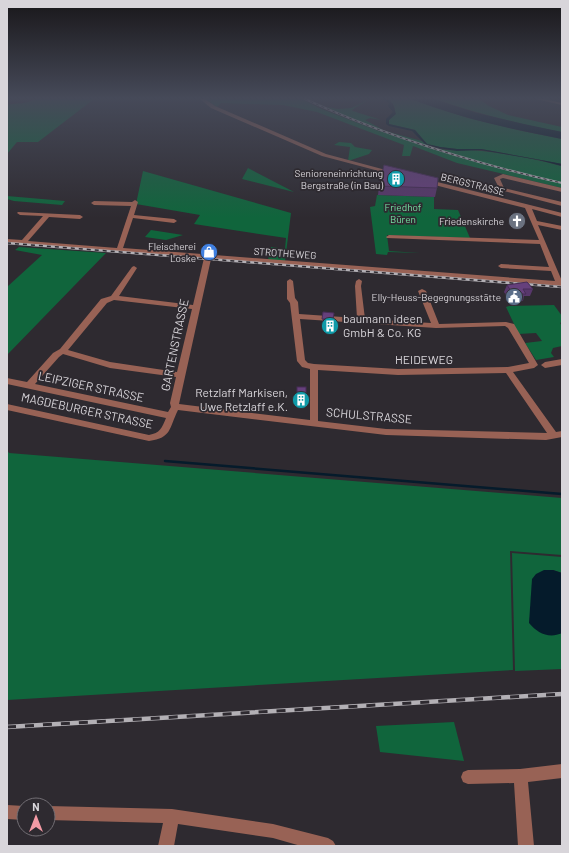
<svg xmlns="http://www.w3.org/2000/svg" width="569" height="853" font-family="Barlow,sans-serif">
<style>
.green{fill:#10653c}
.water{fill:#051b2b}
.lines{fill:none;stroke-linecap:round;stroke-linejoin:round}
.stream{stroke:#051b2b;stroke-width:2.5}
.minor{fill:#986255;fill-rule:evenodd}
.rail-far2-casing{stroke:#b3b0b5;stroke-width:2}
.rail-far1-casing{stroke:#b3b0b5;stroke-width:2.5}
.rail-casing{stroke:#b3b0b5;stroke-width:4.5}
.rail-far2{stroke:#2e2a30;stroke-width:1;stroke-dasharray:3;stroke-linecap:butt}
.rail-far1{stroke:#2e2a30;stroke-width:1.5;stroke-dasharray:4;stroke-linecap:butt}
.rail{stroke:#2e2a30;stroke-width:3;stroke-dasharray:9;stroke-linecap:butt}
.wall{fill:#58376b}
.building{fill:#66407c;stroke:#472d57}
.labels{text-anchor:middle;stroke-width:3.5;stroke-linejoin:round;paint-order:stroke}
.far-poi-label{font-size:10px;fill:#d8d5da;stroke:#2e2a30;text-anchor:end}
.far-street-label{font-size:10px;fill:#d8d5da;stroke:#2e2a30}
.far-park-label{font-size:10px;fill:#75e1a3;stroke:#2e2a30}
.poi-label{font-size:12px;fill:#d8d5da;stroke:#2e2a30;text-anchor:start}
.street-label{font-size:12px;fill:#d8d5da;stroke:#2e2a30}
</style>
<rect width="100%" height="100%" fill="#2e2a30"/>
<g class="green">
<path d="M35 99H94L38 142H17L7 154V105C16 103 28 104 35 99Z"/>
<path d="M206 99H302L319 108 381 132H382L326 107 338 109 351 108 368 100 352 110 353 111 381 120 370 118 365 120 385 131 422 141C437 155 463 148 482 151 508 154 535 159 561 166H562V188L457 163 413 146 410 156H402L404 145 317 112 283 105 221 103 217 107Z"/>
<polygon points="388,99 411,99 468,118 522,131 562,139 562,164 481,149 457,149 440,147 427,144 415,130 389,124 389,120 395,109 393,104"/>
<path d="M434 99H479L489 106 508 115 562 127V132C518 124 476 113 434 99Z"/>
<polygon points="339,142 351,143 355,147 372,150 369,154 348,161 350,147 334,145"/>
<polygon points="248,168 294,192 242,179"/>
<polygon points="143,171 291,213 285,261 268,260 271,247 285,249 286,238 194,224 200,215 136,204"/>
<polygon points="377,195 434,197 434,209 458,210 470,238 387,235 389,251 420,253 388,252 387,255 376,254 370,207 375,206"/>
<polygon points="7,196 65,201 62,205 14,201 7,199"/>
<polygon points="151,230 183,235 166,240 145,237"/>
<polygon points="19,247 106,253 7,355 7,287 42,255 15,250"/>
<polygon points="554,305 562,316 562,322 560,323 562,326 562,346 553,348 551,353 554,357 536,360 525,343 542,341 536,333 518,334 513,326 514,324 506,307 509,306"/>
<polygon points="7,450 9,453 562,498 562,555 510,551 513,670 7,700"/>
<polygon points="512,553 562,557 562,573 553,570 559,634 562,633 562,669 515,671"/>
<polygon points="454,722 464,761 380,752 376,726"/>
</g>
<g class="water">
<polygon points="383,99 389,100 393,104 396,114 389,120 389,124 415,130 427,144 440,147 457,149 481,149 552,162 562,164 562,166 539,160 481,150 457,151 439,148 425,144 412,131 389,126 386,124 386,119 393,112 388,106 389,103"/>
<path d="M411 99H434L477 113 524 124 562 132V139C511 129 460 118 411 99Z"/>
<path d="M544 570H553L562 573V633C549 639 537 633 529 623L532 579 536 574Z"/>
</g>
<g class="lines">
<polyline class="stream" points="165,461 562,494"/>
<g class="minor">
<polygon points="200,99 205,99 215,106 326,154 397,173 394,175 322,156 211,108"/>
<polygon points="536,99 544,99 562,103 562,105"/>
<polygon points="503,174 562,188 562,192 503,178 500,179 504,188 562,202 562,206 500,190 494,178"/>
<path d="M425 179 562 213V217L532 209 537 221 562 226V230L538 225 562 281V286L211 259 179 404 310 420V369L302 367 297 361 290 303 287 299V281L290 279 293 281 295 298 298 302 299 314 357 318 355 286 356 281 359 279 362 281 361 286 365 319 431 323 418 291 422 289 426 291 439 324 506 322 514 324 538 365 534 368 513 372 556 432 562 431V437L546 440 386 435 178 410C169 428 172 438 149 441L7 410V404L149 435C160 433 162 428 166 418L7 384V378L27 382 53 353 60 349 101 299 111 296 132 267 134 266 137 268 119 296 193 305 204 258 7 243V239L22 240 43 216 20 215 17 213 18 212 80 215 83 217 80 219 49 217 28 241 117 248 131 206 94 205 91 203 94 201 132 202 135 200 138 202 134 215 174 219 177 221 174 223 133 218 123 248 555 281 551 271 501 268 498 266 501 264 549 267 540 244 387 238 386 237 389 235 539 240 525 208 423 182V180ZM114 300 192 309 177 372 110 362 68 350 107 303ZM300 319 436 328 505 326 508 328 529 363 508 367 398 369 314 364 308 363 305 360ZM63 354 110 368 176 377 170 403 171 407 168 412 35 384 59 357ZM318 370 398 375 506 373 547 433 386 429 318 421Z"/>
<polygon points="562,359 562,365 545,368 541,365 545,362"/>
<polygon points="562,764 562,778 528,782 534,846 518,846 514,783 468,784 463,782 461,777 463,772 468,770 520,769"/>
<polygon points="7,805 24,806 24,820 7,819"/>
<polygon points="48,806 172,809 273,824 328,838 333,841 336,846 301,846 273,838 178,824 174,846 158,846 163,823 48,820"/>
</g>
<defs>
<path id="rail-far2" d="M305 99C388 137 473 163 562 183"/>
<polyline id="rail-far1" points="7,243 562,287"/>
<polyline id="rail" points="7,727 562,694"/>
</defs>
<use href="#rail-far2" class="rail-far2-casing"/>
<use href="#rail-far1" class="rail-far1-casing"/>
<use href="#rail" class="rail-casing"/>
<use href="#rail-far2" class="rail-far2"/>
<use href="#rail-far1" class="rail-far1"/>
<use href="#rail" class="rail"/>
</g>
<g class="wall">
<polygon points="379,186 437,188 435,197 378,195"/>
<polygon points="507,285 533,289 530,296 524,296 523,301 510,302 504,292"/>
<polygon points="323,312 334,313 332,329 322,329"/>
<rect x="297" y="387" width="9" height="16"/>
</g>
<g class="building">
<polygon points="384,165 438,178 437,188 379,186"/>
<polygon points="527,282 533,289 523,289 526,294 513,294 507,285"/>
<polygon points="323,312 334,313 333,319 322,319"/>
<rect x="297" y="387" width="9" height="6"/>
</g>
<linearGradient id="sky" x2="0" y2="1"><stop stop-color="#19171a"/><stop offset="0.45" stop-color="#464a59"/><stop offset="1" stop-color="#464a59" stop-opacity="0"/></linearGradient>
<rect width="569" height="218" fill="url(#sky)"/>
<defs>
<symbol id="building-disc" viewBox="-11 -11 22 22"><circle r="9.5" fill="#0f9aa8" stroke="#2e2a30"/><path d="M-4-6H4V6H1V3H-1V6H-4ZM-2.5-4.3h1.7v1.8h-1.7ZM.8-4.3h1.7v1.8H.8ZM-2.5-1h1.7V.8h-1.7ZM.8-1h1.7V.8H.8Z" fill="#fff"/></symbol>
<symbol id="church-disc" viewBox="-11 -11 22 22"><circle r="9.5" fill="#6b7280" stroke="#2e2a30"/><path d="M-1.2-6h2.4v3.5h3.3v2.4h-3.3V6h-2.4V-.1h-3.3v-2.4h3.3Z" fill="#fff"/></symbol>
<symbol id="shop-disc" viewBox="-11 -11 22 22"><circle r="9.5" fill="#3f7fe0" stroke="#2e2a30"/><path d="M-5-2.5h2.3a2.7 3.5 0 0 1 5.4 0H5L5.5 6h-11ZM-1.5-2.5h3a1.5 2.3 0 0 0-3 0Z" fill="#fff"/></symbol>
<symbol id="civic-disc" viewBox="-11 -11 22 22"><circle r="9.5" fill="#5c6f8a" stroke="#2e2a30"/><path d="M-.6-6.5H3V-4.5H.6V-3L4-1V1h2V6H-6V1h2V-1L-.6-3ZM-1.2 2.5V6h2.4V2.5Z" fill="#fff"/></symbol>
</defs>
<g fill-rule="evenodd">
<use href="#building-disc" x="386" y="169" width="20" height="20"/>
<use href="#church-disc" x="507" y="211" width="20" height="20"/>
<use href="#shop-disc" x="199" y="242" width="20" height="20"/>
<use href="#civic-disc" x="504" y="287" width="20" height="20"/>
<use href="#building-disc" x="320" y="316" width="20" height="20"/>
<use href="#building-disc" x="291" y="390" width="20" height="20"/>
</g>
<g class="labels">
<g class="far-poi-label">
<text x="383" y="177">Senioreneinrichtung<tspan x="383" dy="12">Bergstraße (in Bau)</tspan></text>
<text x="504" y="225">Friedenskirche</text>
<text x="196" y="250">Fleischerei<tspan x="196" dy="12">Loske</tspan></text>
<text x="501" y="301">Elly-Heuss-Begegnungsstätte</text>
</g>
<g class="far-street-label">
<text transform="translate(473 184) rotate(14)" y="4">BERGSTRASSE</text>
<text transform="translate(285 253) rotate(4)" y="4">STROTHEWEG</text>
</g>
<g class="far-park-label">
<text x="403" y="211">Friedhof<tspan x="403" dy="12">Büren</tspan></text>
</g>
<g class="poi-label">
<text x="343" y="323">baumann ideen<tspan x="343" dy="14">GmbH &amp; Co. KG</tspan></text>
<text x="288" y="397" text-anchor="end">Retzlaff Markisen,<tspan x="288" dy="14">Uwe Retzlaff e.K.</tspan></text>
</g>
<g class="street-label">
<text transform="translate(175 345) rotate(-78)" y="4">GARTENSTRASSE</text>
<text x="424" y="364">HEIDEWEG</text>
<text transform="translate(91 387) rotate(12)" y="4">LEIPZIGER STRASSE</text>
<text transform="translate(87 411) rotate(12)" y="4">MAGDEBURGER STRASSE</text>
<text transform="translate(369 416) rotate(5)" y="4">SCHULSTRASSE</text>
</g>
</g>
<rect width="569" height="853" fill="none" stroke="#d8d5da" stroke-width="16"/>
<g transform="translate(36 817)"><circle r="19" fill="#2e2a30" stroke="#726e74"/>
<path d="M0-3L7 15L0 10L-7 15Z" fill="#f49aa5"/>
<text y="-6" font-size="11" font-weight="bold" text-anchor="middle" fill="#d8d5da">N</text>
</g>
</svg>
